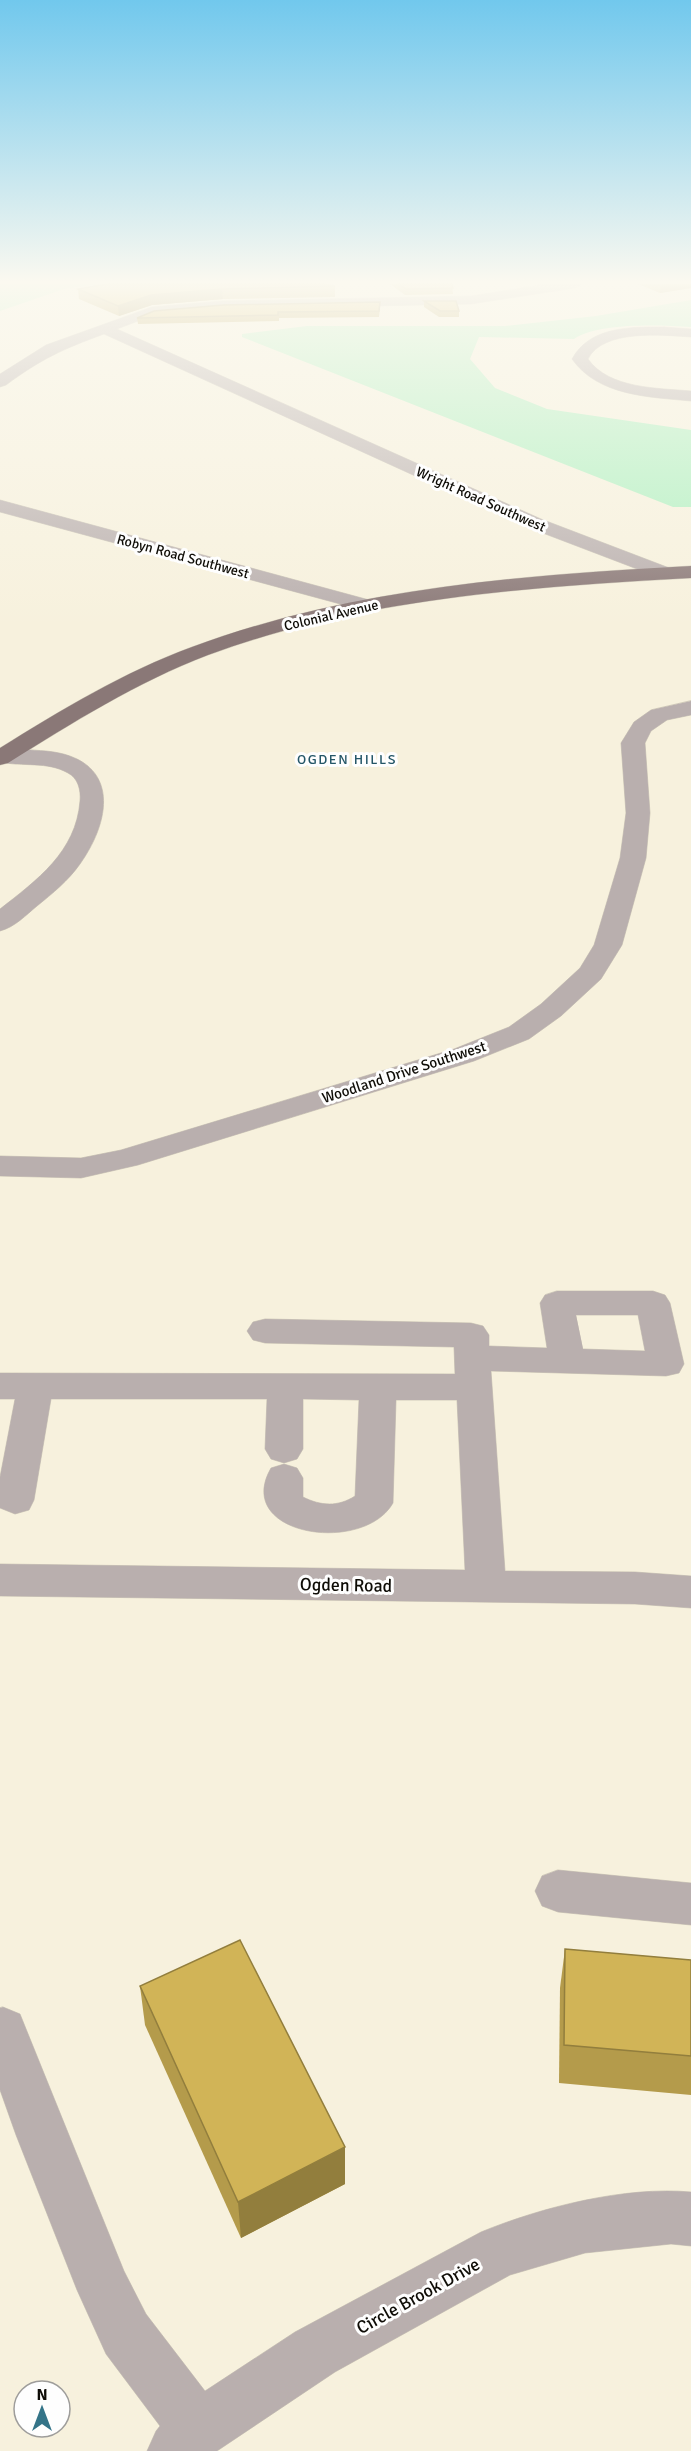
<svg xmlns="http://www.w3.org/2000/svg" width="691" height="2451" font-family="Signika,sans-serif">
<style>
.green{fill:#aef0c0}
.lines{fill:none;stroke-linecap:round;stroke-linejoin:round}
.minor-casing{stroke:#d2ccbb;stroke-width:1}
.major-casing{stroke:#d2ccbb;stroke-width:1}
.minor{fill:#b9afae;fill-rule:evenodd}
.major{fill:#8a7877;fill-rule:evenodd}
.wall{fill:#b49b4b}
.shaded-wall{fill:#927e3d}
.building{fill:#d1b457;stroke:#927e3d;stroke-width:1.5}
.labels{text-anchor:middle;stroke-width:6;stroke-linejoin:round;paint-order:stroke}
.far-street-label{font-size:14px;fill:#0e0c06;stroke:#fefefe}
.far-neighbourhood-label{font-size:14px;letter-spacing:1.5px;fill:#245667;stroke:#fefefe}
.street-label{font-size:15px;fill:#0e0c06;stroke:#fefefe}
.near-street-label{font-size:18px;fill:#0e0c06;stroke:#fefefe}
</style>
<rect width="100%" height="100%" fill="#f7f1dd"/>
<g class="green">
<polygon points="0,284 98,284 64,289 0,311"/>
<path d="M691 300V327C661 325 599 322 574 339L479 337 470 359 495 388 547 409 691 430V507H673L242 337V334L307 326H505L596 316Z"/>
</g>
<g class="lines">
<defs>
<g id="minor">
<path d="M546 284H582L575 288 471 304 223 309 154 315 117 329 541 519 672 569 675 573 672 577H658L527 527 104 334C63 349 41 359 6 385L0 387V374L46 345 152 307 223 301 471 296Z"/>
<path d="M664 327 691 329V337C662 335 603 329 588 359 609 389 658 388 691 391V401C649 397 598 396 572 359 590 326 631 327 664 327Z"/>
<polygon points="0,500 373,601 376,605 373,609 366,611 0,512"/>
<polygon points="691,701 691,715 667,720 651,731 645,743 650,813 646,858 622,945 601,979 561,1016 529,1039 474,1061 138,1165 81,1178 0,1176 0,1156 81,1158 121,1150 454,1049 509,1027 541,1004 580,968 594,945 620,858 626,813 621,743 634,722 651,710"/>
<path d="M0 750C14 748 31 750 46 751 118 758 114 816 80 864 68 881 53 893 37 906 26 915 15 927 0 931V909C37 880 76 852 80 801 81 790 78 778 68 773 47 761 23 767 0 762Z"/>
<path d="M557 1291H653L665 1295 670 1303 684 1364 679 1373 666 1376 491 1371 505 1571 635 1572 691 1576V1608L635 1604 0 1596V1564L465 1570 457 1400H396L393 1503C364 1555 232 1536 271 1468L284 1464 297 1468 303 1478V1497C321 1506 338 1507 355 1496L359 1400 303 1399V1449L297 1459 284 1463 271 1459 265 1449 267 1399H51L34 1500 29 1510 15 1514 0 1508V1477L15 1399H0V1373L455 1374 454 1347 265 1343 253 1340 247 1331 253 1322 265 1319 471 1323 483 1326 489 1335V1346L547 1348 540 1303 545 1295ZM576 1315H638L645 1351 583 1349Z"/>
<polygon points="558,1870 691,1883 691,1925 558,1912 542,1906 535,1891 542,1876"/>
<path d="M3 2007 20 2014 124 2271 146 2314 205 2391 295 2332 481 2232C542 2207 625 2186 691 2192V2246L671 2244 585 2253 510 2275 335 2372 217 2451H147L156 2431 160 2426 106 2354 77 2290 16 2135 0 2090V2008Z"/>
</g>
<path id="major" d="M691 566V578C528 587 362 598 208 655 137 682 72 723 8 763L0 765V748C61 710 124 672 192 647 351 588 523 575 691 566Z"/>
</defs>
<use href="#minor" class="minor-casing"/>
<use href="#major" class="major-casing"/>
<use href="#minor" class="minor"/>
<use href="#major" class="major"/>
</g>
<g class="wall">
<polygon points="390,284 452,284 453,294 405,295"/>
<polygon points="638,284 691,284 691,288 660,293"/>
<polygon points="335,286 335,297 223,299 152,305 119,316 79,299 78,289"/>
<polygon points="424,301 459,311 459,317 439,317 424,307"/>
<polygon points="380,308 379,317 279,318 279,321 138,324 137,318"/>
<polygon points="565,1949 691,1960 691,2095 559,2083 560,1988"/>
<polygon points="140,1986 345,2184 241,2238 145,2025"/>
</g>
<g class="shaded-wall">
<polygon points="663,284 691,284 691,288 660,293 661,285"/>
<polygon points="222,289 223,299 152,305 119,316 118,306 151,295"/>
<polygon points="345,2147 345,2184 241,2238 238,2202"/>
</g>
<g class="building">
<polygon points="107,284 325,284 335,286 222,289 151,295 118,306 78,289"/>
<polygon points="398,284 452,284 453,288 406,289"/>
<polygon points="424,301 456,301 459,311 440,311"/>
<polygon points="380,302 379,311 278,312 278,315 137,318 154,311 223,305"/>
<polygon points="240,1940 345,2147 238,2202 140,1986"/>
<polygon points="565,1949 691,1960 691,2056 564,2045"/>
</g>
<linearGradient id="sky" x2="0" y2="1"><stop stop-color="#71c8ed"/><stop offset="0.45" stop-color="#fbf9f0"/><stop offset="1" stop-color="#fbf9f0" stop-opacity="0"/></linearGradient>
<rect width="691" height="627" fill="url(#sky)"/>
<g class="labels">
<g class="far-street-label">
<text transform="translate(481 499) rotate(24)" y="5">Wright Road Southwest</text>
<text transform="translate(183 556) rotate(15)" y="5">Robyn Road Southwest</text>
<text transform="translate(331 615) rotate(-13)" y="5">Colonial Avenue</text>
</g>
<g class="far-neighbourhood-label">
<text x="347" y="764">OGDEN HILLS</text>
</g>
<g class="street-label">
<text transform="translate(404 1072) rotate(-18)" y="5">Woodland Drive Southwest</text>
</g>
<g class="near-street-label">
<text transform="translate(346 1585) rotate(1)" y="6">Ogden Road</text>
<text transform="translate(418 2296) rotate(-29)" y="6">Circle Brook Drive</text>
</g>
</g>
<g transform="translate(42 2409)"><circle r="28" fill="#fefefe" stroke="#9e9d9b" stroke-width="1.5"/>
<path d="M0-4.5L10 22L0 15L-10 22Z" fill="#347488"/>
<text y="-9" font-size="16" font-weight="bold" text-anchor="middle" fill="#0e0c06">N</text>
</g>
</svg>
